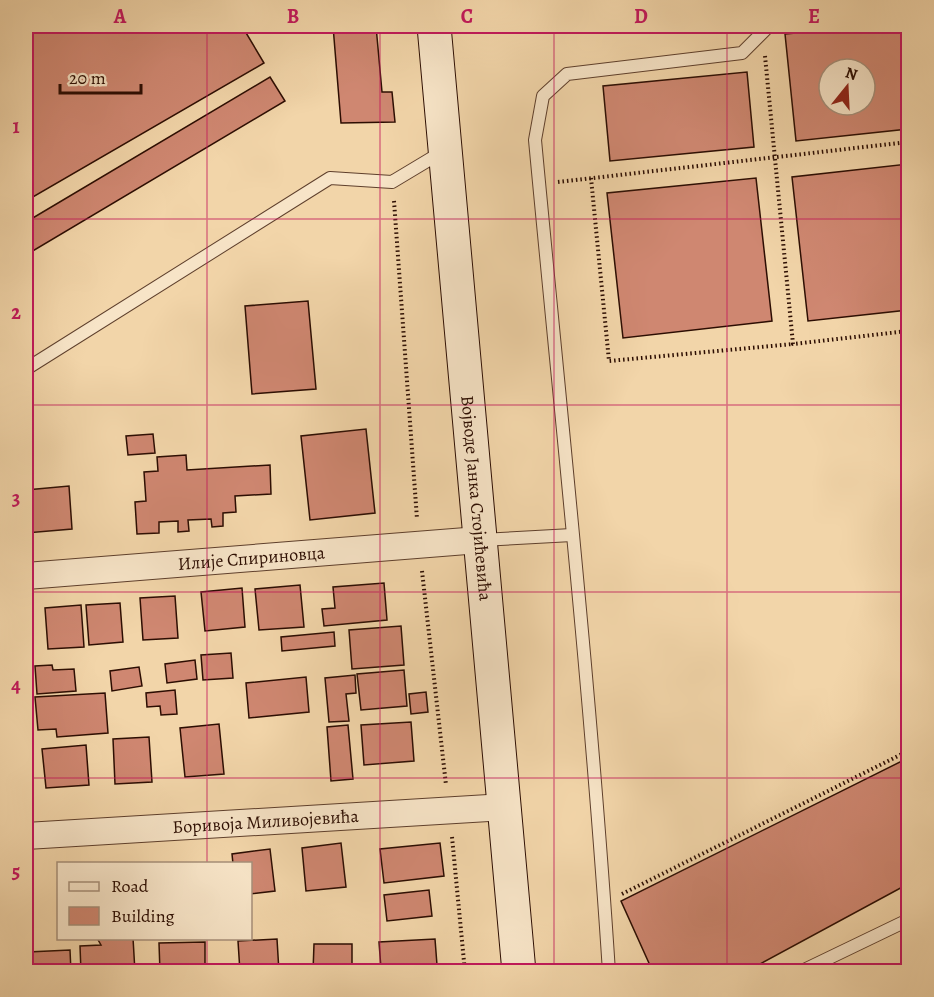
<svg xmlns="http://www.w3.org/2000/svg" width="934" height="997" font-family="Alegreya,serif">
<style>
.building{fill:#cf8771;stroke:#2c0d02;stroke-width:1.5;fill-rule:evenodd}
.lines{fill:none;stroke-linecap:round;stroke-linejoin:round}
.lane-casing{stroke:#5e3f2c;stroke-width:14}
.street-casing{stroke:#5e3f2c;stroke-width:28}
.secondary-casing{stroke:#2c0d02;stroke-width:35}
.path{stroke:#2c0d02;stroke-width:4;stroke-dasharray:1.5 3;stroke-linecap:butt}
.lane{stroke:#f7e4c7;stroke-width:12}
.street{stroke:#f7e4c7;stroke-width:26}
.secondary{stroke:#f7e4c7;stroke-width:33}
.grid{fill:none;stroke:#c2185b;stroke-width:1.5;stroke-opacity:0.55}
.labels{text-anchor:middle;stroke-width:4.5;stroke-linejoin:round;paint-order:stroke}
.street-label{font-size:18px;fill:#2c0d02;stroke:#f7e4c7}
.neatline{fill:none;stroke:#c2185b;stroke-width:2}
.grid-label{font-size:20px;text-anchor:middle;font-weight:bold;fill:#c2185b}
</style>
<rect width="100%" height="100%" fill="#f2d5a9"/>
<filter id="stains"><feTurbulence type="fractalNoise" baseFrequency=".00333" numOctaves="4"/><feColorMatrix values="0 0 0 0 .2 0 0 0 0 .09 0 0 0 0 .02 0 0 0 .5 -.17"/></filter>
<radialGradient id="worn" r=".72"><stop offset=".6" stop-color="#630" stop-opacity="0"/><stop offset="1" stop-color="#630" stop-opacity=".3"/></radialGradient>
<g class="building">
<polygon points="33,26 242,26 264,63 26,201 26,30"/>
<polygon points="333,26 376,26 382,92 392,92 395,122 341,123"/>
<path d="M872 26H908V129L796 141 785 34ZM829 69H865V105H829Z"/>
<polygon points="747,72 754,147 610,161 603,86"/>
<polygon points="270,77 285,101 26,255 26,222"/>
<polygon points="908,164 908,310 808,321 792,177"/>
<polygon points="756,178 772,321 623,338 607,193"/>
<polygon points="308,301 316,389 252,394 245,306"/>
<polygon points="366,429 375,513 310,520 301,436"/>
<polygon points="153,434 155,453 128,455 126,436"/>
<polygon points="186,455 187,470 270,465 271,494 235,496 236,512 223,513 223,526 212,527 211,519 188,520 189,531 178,532 178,521 159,522 159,533 137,534 135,502 146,501 144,472 158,471 157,457"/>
<polygon points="69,486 72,529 26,533 26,490"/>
<polygon points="384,583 387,620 324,626 322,609 335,608 333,587"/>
<polygon points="300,585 304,627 259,630 255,589"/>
<polygon points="242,588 245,627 205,631 201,592"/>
<polygon points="175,596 178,638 143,640 140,598"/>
<polygon points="120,603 123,642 89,645 86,605"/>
<polygon points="81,605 84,647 48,649 45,608"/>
<polygon points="401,626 404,665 352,669 349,630"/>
<polygon points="334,632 335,646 282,651 281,637"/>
<polygon points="231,653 233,678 203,680 201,655"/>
<polygon points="195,660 197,679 167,683 165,664"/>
<polygon points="52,665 53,670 74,669 76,691 37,694 35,666"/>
<polygon points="139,667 142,686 112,691 110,671"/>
<polygon points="404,670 407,706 361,710 357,674"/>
<polygon points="355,675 356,693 346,694 349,721 329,722 325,678"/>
<polygon points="306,677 309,712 249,718 246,683"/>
<polygon points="175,690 177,714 161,715 160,706 147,707 146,693"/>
<polygon points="426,692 428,712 411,714 409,694"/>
<polygon points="105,693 108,733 57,737 56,729 38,730 35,697"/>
<polygon points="411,722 414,761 364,765 361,725"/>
<polygon points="219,724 224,774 185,777 180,728"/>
<polygon points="348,725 353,779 331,781 327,727"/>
<polygon points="149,737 152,782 115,784 113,739"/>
<polygon points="86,745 89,785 46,788 42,749"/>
<polygon points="908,758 908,884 745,972 653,972 621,901"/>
<polygon points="341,843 346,887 306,891 302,848"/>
<polygon points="440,843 444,876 384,883 380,849"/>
<polygon points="270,849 275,891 250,894 250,864 233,864 232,854"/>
<polygon points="429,890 432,916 387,921 384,895"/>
<polygon points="97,938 133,938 135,972 81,972 80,946 101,945"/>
<polygon points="277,939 279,972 240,972 238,941"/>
<polygon points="435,939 437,965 381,969 379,942"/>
<polygon points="205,942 205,972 160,972 159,943"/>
<polygon points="314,944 352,944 352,972 313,972"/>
<polygon points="70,950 71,972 29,972 28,952"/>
</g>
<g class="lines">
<defs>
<g id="lane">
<polyline points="26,369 330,178 392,182 442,152"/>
<polyline points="481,540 572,535"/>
<path d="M609 972C591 694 561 417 535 140L543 96 567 74 742 53 769 26"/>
<polyline points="800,972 908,920"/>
</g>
<g id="street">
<path id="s1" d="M26 576 479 540"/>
<path id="s2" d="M26 836 505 807"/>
</g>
<g id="secondary">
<path id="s3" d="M434 26 519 972"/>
</g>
</defs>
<use href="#lane" class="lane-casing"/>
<use href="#street" class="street-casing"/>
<use href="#secondary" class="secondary-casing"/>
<g class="path">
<polyline points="765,56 793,344 908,331"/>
<polyline points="591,178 609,361 793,344"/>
<polyline points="558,182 908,142"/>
<polyline points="394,201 417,519"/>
<polyline points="422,571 446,785"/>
<polyline points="452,837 465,972"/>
<polyline points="622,894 908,751"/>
</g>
<use href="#lane" class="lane"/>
<use href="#street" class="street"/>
<use href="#secondary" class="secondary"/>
</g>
<path class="grid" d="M207 26V864M380 26V972M554 26V972M727 26V972M26 219H908M26 405H908M26 592H908M26 778H908M207 938V972"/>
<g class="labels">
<g class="street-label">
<text dy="6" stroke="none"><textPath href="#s3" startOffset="474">Војводе Јанка Стојићевића</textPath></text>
<text dy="6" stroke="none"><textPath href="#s1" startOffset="226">Илије Спириновца</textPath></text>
<text dy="6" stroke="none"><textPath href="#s2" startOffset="240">Боривоја Миливојевића</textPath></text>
</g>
</g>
<rect width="934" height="997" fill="none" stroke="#f2d5a9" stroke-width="66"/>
<rect x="57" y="862" width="195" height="78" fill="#f7e4c7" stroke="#a68e78" stroke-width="1.5"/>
<rect x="69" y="882" width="30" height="9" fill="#f7e4c7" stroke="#a68e78" stroke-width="1.5"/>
<text x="111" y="892" font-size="18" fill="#2c0d02">Road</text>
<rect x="69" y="907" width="30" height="18" fill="#cf8771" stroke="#a68e78" stroke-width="1.5"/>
<text x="111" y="922" font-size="18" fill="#2c0d02">Building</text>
<g transform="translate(847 87) rotate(18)"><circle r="28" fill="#f7e4c7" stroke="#a68e78" stroke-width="1.5"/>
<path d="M0-4.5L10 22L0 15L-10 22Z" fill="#8f2418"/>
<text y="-9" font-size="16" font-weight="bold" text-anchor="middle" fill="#2c0d02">N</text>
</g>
<path d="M60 84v9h81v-9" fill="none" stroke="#2c0d02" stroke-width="3"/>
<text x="69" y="84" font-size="18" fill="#2c0d02" stroke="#f7e4c7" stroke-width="4.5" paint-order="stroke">20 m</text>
<rect x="33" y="33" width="868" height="931" class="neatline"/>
<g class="grid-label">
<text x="120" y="23">A</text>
<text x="293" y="23">B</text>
<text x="467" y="23">C</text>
<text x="641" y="23">D</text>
<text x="814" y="23">E</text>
<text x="16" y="133">1</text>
<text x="16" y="319">2</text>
<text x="16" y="505">3</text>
<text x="16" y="692">4</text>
<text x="16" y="878">5</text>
</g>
<rect width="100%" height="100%" filter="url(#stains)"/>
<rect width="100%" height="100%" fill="url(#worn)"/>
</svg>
